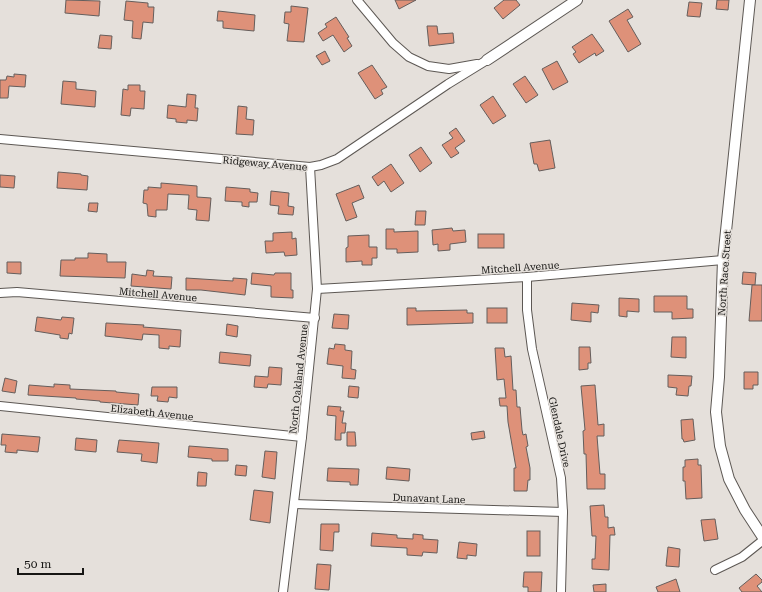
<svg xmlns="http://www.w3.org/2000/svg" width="762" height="592" font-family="'Roboto Serif',serif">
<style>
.building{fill:#de9179;stroke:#655e5c}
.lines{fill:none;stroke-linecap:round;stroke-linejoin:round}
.minor-casing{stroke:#5d5854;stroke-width:10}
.tertiary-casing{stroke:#5d5854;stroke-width:12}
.minor{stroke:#fff;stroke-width:8}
.tertiary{stroke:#fff;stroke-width:10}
.labels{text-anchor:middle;stroke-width:3;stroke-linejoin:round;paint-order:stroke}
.street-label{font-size:10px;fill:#171614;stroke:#e5e0db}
</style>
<rect width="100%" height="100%" fill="#e5e0db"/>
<g class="building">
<polygon points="66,0 100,1 99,16 65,13"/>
<polygon points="395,0 416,0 399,9"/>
<polygon points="504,0 516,0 520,5 503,19 494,8"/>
<polygon points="717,0 729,0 728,10 716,9"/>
<polygon points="126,1 148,3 148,7 154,7 153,23 143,22 141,39 132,38 133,21 124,20"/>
<polygon points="689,2 702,3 700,17 687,16"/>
<polygon points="291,6 308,8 304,42 287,41 289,24 284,23 285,12 291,12"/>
<polygon points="628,9 633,17 627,20 641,44 628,52 609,21"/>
<polygon points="218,11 255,15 254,31 223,28 223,21 217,21"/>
<polygon points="336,17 349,37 347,38 352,46 344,52 333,35 323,41 318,33 327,27 325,24"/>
<polygon points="427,26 437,26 438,34 453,33 454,43 429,46"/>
<polygon points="592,34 604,51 596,56 595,53 579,63 573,54 576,52 572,47"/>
<polygon points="100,35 112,36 111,49 98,48"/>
<polygon points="325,51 330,61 322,65 316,56"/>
<polygon points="557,61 568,82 553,90 542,69"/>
<polygon points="372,65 387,87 381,90 383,94 375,99 358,73"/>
<polygon points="14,74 26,75 25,87 9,86 8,98 0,98 0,80 6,80 7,76 14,77"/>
<polygon points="525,76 538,95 526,103 513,84"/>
<polygon points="63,81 76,82 76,89 96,91 95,107 61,104"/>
<polygon points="128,85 140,85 140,91 145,91 144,109 131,108 130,116 121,115 123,89 128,90"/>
<polygon points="187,94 196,95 195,108 198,108 197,121 187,120 187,123 176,122 176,119 167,118 168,105 186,107"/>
<polygon points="493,96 506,116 493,124 480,105"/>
<polygon points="238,106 247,107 246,119 254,120 253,135 236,134"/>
<polygon points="456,128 465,141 455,148 459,153 451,158 442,145 453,138 449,133"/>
<polygon points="550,140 555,168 539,171 537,164 534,164 530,143"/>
<polygon points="421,147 432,163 420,172 409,155"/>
<polygon points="391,164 404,183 391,192 384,181 378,186 372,177"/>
<polygon points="58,172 81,174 81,175 88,176 87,190 57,188"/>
<polygon points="0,175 15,176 14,188 0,187"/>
<polygon points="161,183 197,186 197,197 211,198 209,221 196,220 197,210 188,209 189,195 168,194 167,210 156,210 156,217 148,216 147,204 143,203 144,190 148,190 148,187 161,188"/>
<polygon points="359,185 364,198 352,203 357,217 346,221 336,194"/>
<polygon points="226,187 250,189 250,192 258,193 257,202 249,202 249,207 242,206 242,202 225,201"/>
<polygon points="271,191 289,193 288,206 294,207 293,215 278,214 279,206 270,205"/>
<polygon points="89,203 98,203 97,212 88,211"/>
<polygon points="416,211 426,211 425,225 415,225"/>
<polygon points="452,228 453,231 465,230 466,242 450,244 450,250 438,251 438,244 433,245 432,230"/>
<polygon points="386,229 394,229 394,232 418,231 418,252 397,253 397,249 386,249"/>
<polygon points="292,232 292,239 296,238 297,255 285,256 284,252 266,253 265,241 273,241 273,233"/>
<rect x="478" y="234" width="26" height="14"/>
<polygon points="369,235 369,247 377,247 377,258 372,258 372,265 362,265 362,261 346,262 346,248 348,247 348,236"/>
<polygon points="88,253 107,254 107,262 126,262 125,278 60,276 61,260 75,260 75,258 88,258"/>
<polygon points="7,262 21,262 21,274 7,273"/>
<polygon points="147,270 154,271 153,276 172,277 171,289 131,286 132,274 146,276"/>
<polygon points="743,272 756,273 755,285 742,284"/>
<polygon points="252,273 274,275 275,273 291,273 291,290 293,290 293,298 271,297 271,286 251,284"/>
<polygon points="186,278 233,281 233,278 247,279 245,295 201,290 186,290"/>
<polygon points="752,285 762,285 762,321 749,321"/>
<polygon points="654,296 687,296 687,309 693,309 693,318 672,319 672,312 654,312"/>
<polygon points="619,298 639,299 639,312 627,311 627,317 619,316"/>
<polygon points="572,303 599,305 598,313 591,312 591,322 571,320"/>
<polygon points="407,308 416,308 416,311 467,310 467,313 473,313 473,323 407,325"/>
<rect x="487" y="308" width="20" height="15"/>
<polygon points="334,314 349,315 348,329 332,328"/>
<polygon points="37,317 61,320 62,317 74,318 72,334 69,333 68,339 60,338 60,335 35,331"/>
<polygon points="106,323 144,325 143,327 181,330 180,347 169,346 169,349 159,348 159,335 143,334 142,340 105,336"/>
<polygon points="227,324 238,326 237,337 226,335"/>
<polygon points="672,337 686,337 686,358 671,357"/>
<polygon points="335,344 345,345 345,350 352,351 351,369 356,370 355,379 342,378 343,366 327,364 329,348 334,349"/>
<polygon points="579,347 590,347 591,363 588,363 588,369 579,370"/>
<polygon points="495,348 504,348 505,357 511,356 513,390 516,390 517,407 520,407 522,430 523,435 526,434 528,446 526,447 530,468 530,480 528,480 527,491 514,491 514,468 516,468 508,422 507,406 500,406 499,398 506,398 504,379 497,380"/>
<polygon points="220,352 251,355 250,366 219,363"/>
<polygon points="269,367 282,368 281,385 268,384 267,388 254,387 255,376 268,377"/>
<polygon points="744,372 758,372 758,385 753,385 753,389 744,389"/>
<polygon points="668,375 692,376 691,386 689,386 688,396 676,395 677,388 668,387"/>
<polygon points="5,378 17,381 15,393 2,391"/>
<polygon points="54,384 70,385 70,389 116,391 116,392 139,394 138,405 100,402 100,401 76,399 76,398 28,395 29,385 54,387"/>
<polygon points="595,385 598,425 604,424 604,436 597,436 600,474 605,474 605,489 587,489 586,454 584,454 583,431 585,430 581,386"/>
<polygon points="349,386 359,387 358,398 348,397"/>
<polygon points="152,387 177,387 177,398 169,397 168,402 157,401 158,396 151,396"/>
<polygon points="328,406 341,407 340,411 344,411 342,423 346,423 345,433 341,433 341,440 335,440 336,416 327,415"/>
<polygon points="693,419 695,440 684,442 683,439 682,439 681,420"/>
<polygon points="484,431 485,438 472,440 471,433"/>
<polygon points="347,432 355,432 356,446 347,446"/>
<polygon points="2,434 40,437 38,452 17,450 17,453 5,452 6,445 1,445"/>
<polygon points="76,438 97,440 96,452 75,450"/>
<polygon points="119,440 159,443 157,463 141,461 142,454 117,452"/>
<polygon points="189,446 228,449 228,461 212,461 212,459 188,457"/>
<polygon points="265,451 277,452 275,479 262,477"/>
<polygon points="698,459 698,465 701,465 702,498 686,499 685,481 683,481 683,467 685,467 685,460"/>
<polygon points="236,465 247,466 246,476 235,475"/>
<polygon points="387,467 410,469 409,481 386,479"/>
<polygon points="328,468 359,469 358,485 350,485 350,482 327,481"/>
<polygon points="198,472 207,473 206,486 197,486"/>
<polygon points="254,490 273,492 270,523 250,520"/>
<polygon points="604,505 605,517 608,517 608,528 614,527 615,535 610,535 609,570 592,569 592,559 595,559 596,536 592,536 590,506"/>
<polygon points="715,519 718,539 704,541 701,520"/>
<polygon points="321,524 339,524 339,532 334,532 333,551 320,550"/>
<rect x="527" y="531" width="13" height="25"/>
<polygon points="372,533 397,535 397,538 413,539 413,534 423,535 423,539 438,540 437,553 423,552 422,556 407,555 407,548 371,546"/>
<polygon points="459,542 477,544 476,556 467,555 467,559 457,558"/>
<polygon points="668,547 680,549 679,567 666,566"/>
<polygon points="317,564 331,565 329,590 315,589"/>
<polygon points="524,572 542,572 541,592 528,592 528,587 523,587"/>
<polygon points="756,574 762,580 762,582 757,586 762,592 742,592 739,588"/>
<polygon points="676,579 680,592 658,592 656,587"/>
<polygon points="606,584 606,592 594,592 593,585"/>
</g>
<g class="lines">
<defs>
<g id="minor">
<polyline points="357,0 393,43 409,57 428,66 449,69 477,64"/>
<polyline points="0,139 310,167 321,165 337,159 448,84 487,60"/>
<polyline points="527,277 527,310 532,349 561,478 563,512 561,592"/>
<polyline points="317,289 527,277 723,260"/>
<polyline points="0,293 17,292 315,318"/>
<polyline points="0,406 302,437"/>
<polyline points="294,504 563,512"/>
<polyline points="715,570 742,557 762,541"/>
<polyline points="283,592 302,437 317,289 310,167"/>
</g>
<g id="tertiary">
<polyline points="750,0 723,260 719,377 716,412 720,446 729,479 745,510 762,536"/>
<polyline points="487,60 577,0"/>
</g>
</defs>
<use href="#minor" class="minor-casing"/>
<use href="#tertiary" class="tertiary-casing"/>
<use href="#minor" class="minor"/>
<use href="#tertiary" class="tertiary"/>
</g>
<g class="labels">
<g class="street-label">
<text transform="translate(265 163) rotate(5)" y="4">Ridgeway Avenue</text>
<text transform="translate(520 267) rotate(-4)" y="4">Mitchell Avenue</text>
<text transform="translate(724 273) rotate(-86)" y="4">North Race Street</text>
<text transform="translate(158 294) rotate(5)" y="4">Mitchell Avenue</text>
<text transform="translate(298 379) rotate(-84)" y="4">North Oakland Avenue</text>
<text transform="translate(152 412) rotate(6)" y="4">Elizabeth Avenue</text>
<text transform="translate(560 432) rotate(78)" y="4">Glendale Drive</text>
<text transform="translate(429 498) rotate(2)" y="4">Dunavant Lane</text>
</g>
</g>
<path d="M18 568v6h65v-6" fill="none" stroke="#171614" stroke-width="2"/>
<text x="24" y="568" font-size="12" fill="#171614" stroke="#e5e0db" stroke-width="3" paint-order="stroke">50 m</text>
</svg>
